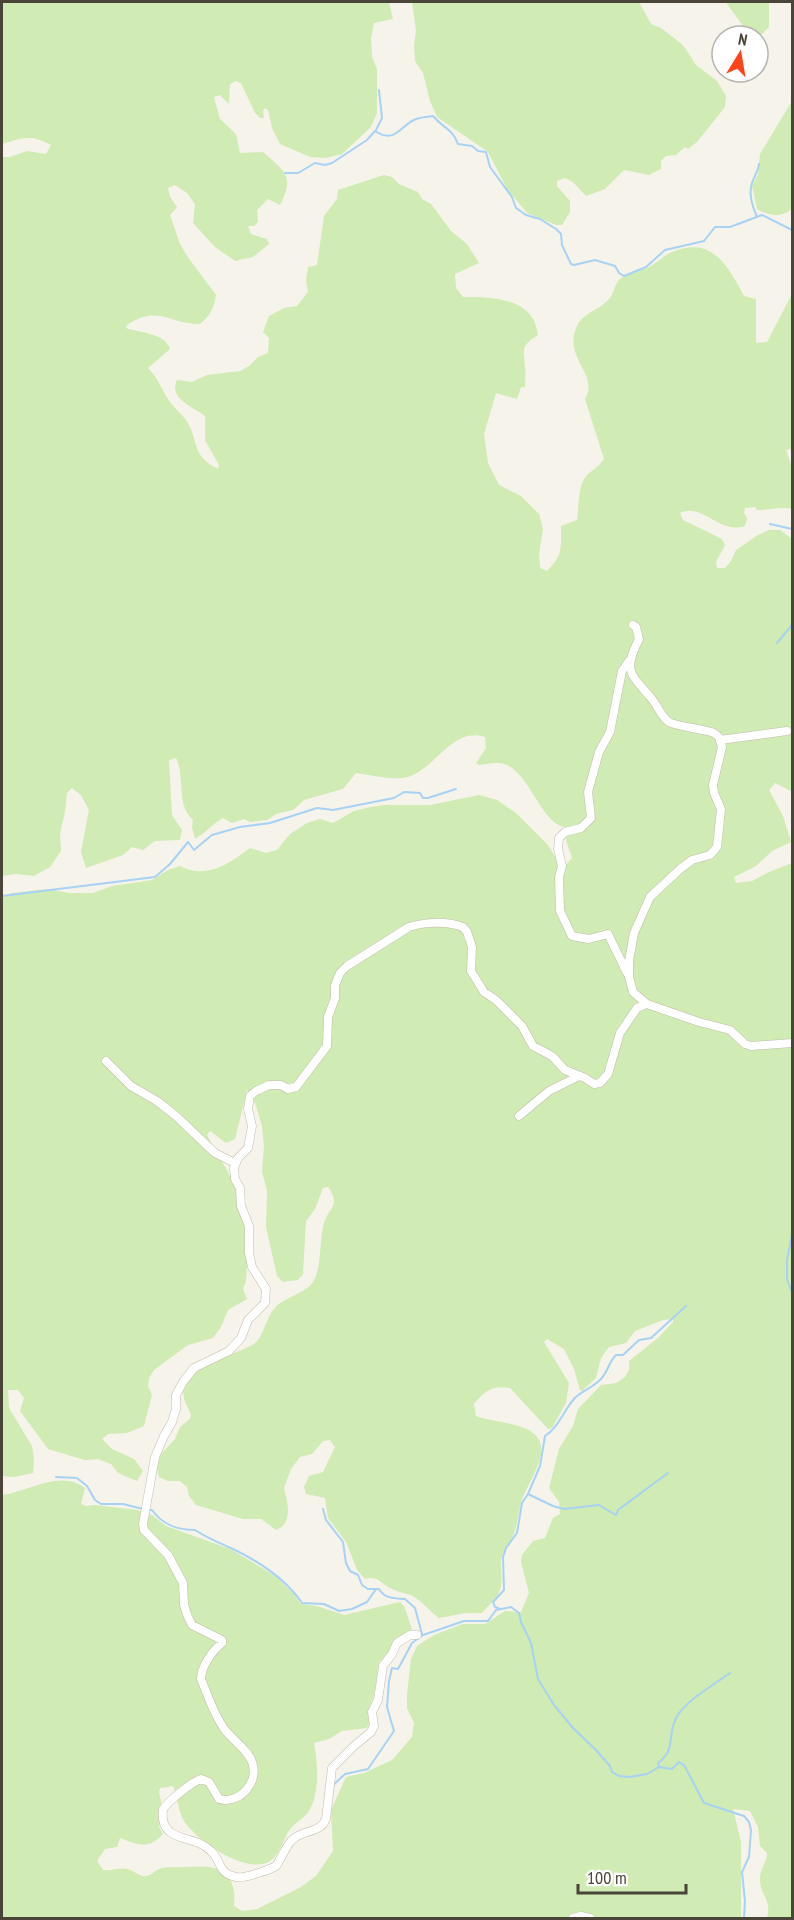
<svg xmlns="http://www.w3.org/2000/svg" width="794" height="1920" font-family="'PT Sans Narrow',sans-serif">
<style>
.green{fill:#d0ebb3}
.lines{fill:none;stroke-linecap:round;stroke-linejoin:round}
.stream{stroke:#a7d2f4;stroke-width:2}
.minor-casing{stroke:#c2bcad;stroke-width:9}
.minor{stroke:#fff;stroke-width:8}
</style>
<rect width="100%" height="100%" fill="#f6f3eb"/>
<g class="green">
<path d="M2 2H389L393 19 374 23 371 39 372 57 377 69V113L371 127 342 154 326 158 310 157 280 144 272 128 268 110 265 108 263 111 264 118H260L255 113 241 83 236 81 230 84 229 104 220 95 214 97 220 119 236 134 240 153 263 152C285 172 295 175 280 205L268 199 257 210 258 222 254 226H248L251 234 267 239 269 244 253 257 235 261 215 247 193 223 195 204 187 193 175 185 168 188 170 197 177 207 170 215 180 244 187 256 216 295C214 308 210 316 200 324 169 324 158 304 127 325L126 328C141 333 165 333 170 349L148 368C157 377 161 388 168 399 173 407 181 413 186 420 200 441 189 454 218 469L219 465 205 440V416C194 407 168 399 177 380L192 382 207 375 240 371 249 366 258 357 268 353 269 338 263 332 269 316 284 308 297 306 308 292 306 280 308 267 317 265 324 216 337 199 338 190 384 175 392 177 399 184 418 192 422 199 431 204 451 231 467 244 479 263 455 274 456 288 463 297C486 297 523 297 534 321 536 325 537 331 538 335 520 346 524 349 525 367 526 374 525 380 525 387H521L517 399 496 393 484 434 488 463 499 485 521 496 539 514 543 529 539 554 540 568 547 571C563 556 561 547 561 526L577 520C579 508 578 491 583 481 588 471 599 468 604 459L585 399C600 374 562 358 577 326 583 313 599 310 608 300 614 295 614 285 619 280 626 273 641 271 649 267 657 263 663 256 672 252 712 235 728 266 744 296L756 299V343L767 342 792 294V450L790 449 786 450 792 467V509C780 506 770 510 757 510L755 507 745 508 744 513 747 518 745 526C720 535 702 502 680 513L683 520 722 539 725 545 716 562 717 568H725L731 561 736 550 758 535 769 530H780L792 539V804L791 791 775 783 769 790 783 816 791 842 772 851 756 866 734 877 736 883 752 881 769 872 792 863V1918H767C772 1900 761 1896 760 1881 759 1870 767 1863 767 1853L760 1846 758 1827 750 1811 733 1809 741 1842V1918H2V1495C28 1492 60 1469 85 1488L81 1504 86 1506 95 1505 137 1510 152 1515 166 1526 230 1549 274 1575 292 1592 301 1604 317 1606 344 1615 400 1602 404 1606 412 1629C393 1640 394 1649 379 1662L374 1695 368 1711 370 1722 367 1728 342 1731 329 1739 314 1743C318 1764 320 1792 309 1811 305 1818 297 1821 292 1827 283 1836 282 1853 270 1861 247 1876 196 1840 184 1821 178 1811 178 1797 173 1786L160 1788 159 1792 162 1806 159 1827 163 1834C148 1850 139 1845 120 1838L117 1847 105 1849 97 1861 103 1870C112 1871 122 1866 130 1870 136 1872 140 1877 147 1876 152 1875 155 1871 159 1869 167 1866 178 1868 187 1867 207 1866 230 1864 234 1892 235 1896 234 1901 234 1906L242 1911 257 1909 301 1887 316 1876 333 1851 331 1810 346 1777 364 1773 392 1760 412 1737 414 1723 407 1708V1695L411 1659 417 1646 434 1635 463 1624H485L505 1611 521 1612 529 1593 521 1562 522 1555 533 1541 545 1538 553 1518 560 1514 559 1502 549 1488 559 1449 573 1426 578 1409 601 1385 616 1383 625 1377 629 1370V1361L658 1338 673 1322V1319L663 1320 635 1331 626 1343 609 1347 601 1358 596 1378 582 1391 580 1390 574 1369 564 1349 547 1339 544 1342 569 1383 566 1403 552 1428 548 1429 510 1388C493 1385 484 1391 474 1404L476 1416C493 1423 530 1422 539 1440 548 1456 527 1485 522 1500 518 1511 518 1525 513 1536 509 1544 503 1550 501 1560 500 1571 504 1582 499 1592 496 1600 487 1606 482 1613H466L439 1618C429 1611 423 1602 413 1596 406 1593 397 1592 390 1588 380 1583 378 1575 365 1579L357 1570 346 1542 328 1518 325 1498 306 1494 304 1487 309 1476 323 1472 335 1447 330 1440 323 1441 312 1454 300 1457 291 1469 284 1488C288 1502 293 1524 276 1530L261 1519H243L196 1505 189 1496 187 1487 180 1481H168L159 1477 156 1467 162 1453 175 1439 180 1427 190 1419 191 1415C189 1409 185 1403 184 1398 175 1365 236 1357 255 1343 264 1336 266 1317 275 1308 284 1297 305 1294 313 1282 322 1268 319 1240 324 1223 328 1208 342 1206 328 1187L323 1188 315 1209 306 1221 303 1274 298 1280 283 1282 277 1276 266 1227 267 1190 262 1172 264 1146 262 1126 255 1103 247 1090 235 1139 226 1143 210 1131 207 1135 237 1188 236 1200 243 1217 246 1237 247 1264 246 1281 243 1289 247 1299 228 1310 221 1327 213 1338 188 1345 154 1370 149 1378 148 1386 152 1395 144 1426 127 1433 108 1434 102 1439 112 1449 134 1459 143 1471 137 1481 118 1473 111 1464 98 1459 85 1460 48 1449 20 1411 24 1398 18 1390H8L9 1408 32 1446 34 1458 33 1473 14 1477 2 1476V896L12 893 48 889 69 893H93L112 886 152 880 168 870 180 866C206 880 229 864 250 848L266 853 277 850 290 834 307 823 320 819 333 823 354 811 370 807 386 805H430L479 795 497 800 516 813 548 845 559 863 565 866 572 858 566 840 567 835 573 831 581 830 579 824C575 825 569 827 565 827 542 824 530 775 507 765 498 761 488 764 479 765L476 763 486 748 485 737C453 726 436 768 408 777 396 781 370 775 356 773L343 789 304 800 293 810 276 814 267 820 250 822 244 819 232 823 223 818C212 824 206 833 195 839L192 827 193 820C175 803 186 778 176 758L169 760 172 815 182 830 180 840 155 841 143 850 132 847 123 855 86 868 81 852 89 810 81 795 72 788 67 793 65 812 60 833 61 851 50 867 34 876 16 874 2 876V157H10L27 151 46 154 51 145C29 134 24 138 2 144Z"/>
<polygon points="412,2 639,2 651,24 661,28 683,45 696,65 717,81 726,96 725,107 697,142 688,149 685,147 676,155 666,156 661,161 661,169 649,175 624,170 605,189 586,196 573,182 565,178 557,181 557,186 570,201 570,212 562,225 556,225 527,213 507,189 488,152 437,117 430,101 423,73 415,61 414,45 416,31"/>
<path d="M726 2H769V27L758 38V36H749C743 23 733 14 726 2Z"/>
<path d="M792 101V209C781 218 769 216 757 209L752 186 758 174 760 154Z"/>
</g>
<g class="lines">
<g class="stream">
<polyline points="376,130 382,118 379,90"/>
<path d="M285 173H298L315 163 325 165 332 163 367 140 375 131C395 144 399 127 414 120 419 117 428 117 433 116 444 129 452 128 458 144L472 146 478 151 486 152 490 167 512 197 516 208 526 215 540 219 556 229 561 234 562 245 571 264 574 265 595 260 615 266 619 273 624 276 646 267 665 250 704 241 715 227H730L762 215 792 230"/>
<path d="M757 217C753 208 749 197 751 187 752 180 758 172 759 164"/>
<polyline points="770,524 792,529"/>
<polyline points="777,643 792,625"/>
<polyline points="2,896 155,877 170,864 188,842 194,850 212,835 240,827 270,823 317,808 333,810 394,798 404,792 420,793 423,798 428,798 456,789"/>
<polyline points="792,1235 787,1260 787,1279 792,1292"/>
<polyline points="56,1477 77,1478 87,1486 95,1500 101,1504 123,1504 143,1509"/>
<polyline points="528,1494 553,1506 564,1509 599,1505 616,1515 618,1510 668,1473"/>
<polyline points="323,1509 326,1520 343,1542 346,1563 350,1571 358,1575 362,1585 368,1589 376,1589"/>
<path d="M148 1510H152C163 1525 177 1530 195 1530 207 1538 220 1543 233 1549 260 1562 285 1578 302 1603L324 1604 339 1611 352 1609 367 1602 376 1589H379C385 1599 394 1598 405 1599L415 1608 422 1634"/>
<path d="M500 1609 495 1607 493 1602 504 1590 503 1557 506 1548 517 1533 522 1503 528 1494 540 1466 545 1436C558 1428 564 1410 574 1399 582 1390 598 1386 604 1375 609 1368 609 1362 616 1355H623L639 1340 651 1338 686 1306"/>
<path d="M659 1767 658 1763C676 1750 667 1736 676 1718 685 1701 715 1684 730 1673"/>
<polyline points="331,1787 345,1774 368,1769 394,1731 387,1707 389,1681 392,1668 398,1669 412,1643 423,1635 464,1621 488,1621 496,1610 511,1607 519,1613 521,1622 531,1643 538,1679 554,1705 573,1728 596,1750 610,1766 612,1772 619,1776 630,1777 647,1774 659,1767 672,1769 679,1762 684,1765 704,1803 744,1816 749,1822 751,1830 749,1857 742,1872 745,1901 744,1918"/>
</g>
<defs>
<g id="minor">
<path d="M633 625 636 627 639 639C622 672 631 674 652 699 658 706 661 717 669 722 675 726 703 729 714 733L719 737 722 747 713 785 714 793 721 809 717 847 710 855 692 860 680 869 650 897 634 933 629 961V977L633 992 647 1004 699 1022 730 1030 745 1044 751 1046 792 1043"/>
<polyline points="720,740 787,731"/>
<polyline points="627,973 608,934 589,939 572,936 560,911 559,877 562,866 558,849 559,838 565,832 581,828 591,818 588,792 599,752 610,732 622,671 629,661"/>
<polyline points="106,1061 131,1086 157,1101 176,1116 215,1153 235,1163"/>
<polyline points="519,1116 549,1091 579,1076"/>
<path d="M417 1635H410L397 1643 392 1654 383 1666 378 1700 372 1712 374 1726 371 1732 354 1746 332 1768 326 1819C320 1834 302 1829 291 1841 285 1848 281 1859 276 1866 269 1870 243 1879 236 1877 217 1873 222 1861 211 1851 198 1838 180 1841 169 1831 162 1825 162 1817 163 1809 170 1800 190 1783 201 1779L209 1782 219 1799C239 1805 260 1782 252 1762 248 1750 233 1740 225 1730 214 1715 208 1696 201 1679 201 1667 212 1651 222 1643V1640L192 1625 188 1617 184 1605 183 1583 168 1555 144 1530 143 1524 155 1457 164 1436 172 1422 176 1409V1395L183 1382 194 1368 229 1351 241 1338 248 1320 265 1303 266 1289 252 1267 249 1253V1226L241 1206 240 1188 235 1179 234 1168 238 1158 248 1148 252 1126 248 1109 250 1096 256 1091 269 1085H281L288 1089 296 1087 327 1046 328 1017 335 998V985L340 973 347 966 409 927C425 922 446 921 463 927L467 932 472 947 471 971 484 992 496 1000 522 1026 533 1046 552 1056 565 1070 585 1078 594 1084 600 1083 608 1074 620 1033 637 1008 646 1004"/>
<polyline points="573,1918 581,1916 590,1918"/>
</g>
</defs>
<use href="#minor" class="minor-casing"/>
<use href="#minor" class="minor"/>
</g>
<rect width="794" height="1920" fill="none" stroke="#4b4438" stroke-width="6"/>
<g transform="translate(740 54) rotate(11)"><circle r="28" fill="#ffffff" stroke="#b7b4af" stroke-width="1.5"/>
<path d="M0-4.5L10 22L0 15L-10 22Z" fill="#ff4419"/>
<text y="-9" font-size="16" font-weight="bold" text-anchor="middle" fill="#4b4438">N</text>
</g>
<path d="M578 1884v9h108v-9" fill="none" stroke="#4b4438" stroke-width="3"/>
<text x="587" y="1884" font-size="18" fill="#4b4438" stroke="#ffffff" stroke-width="4.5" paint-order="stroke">100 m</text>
</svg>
